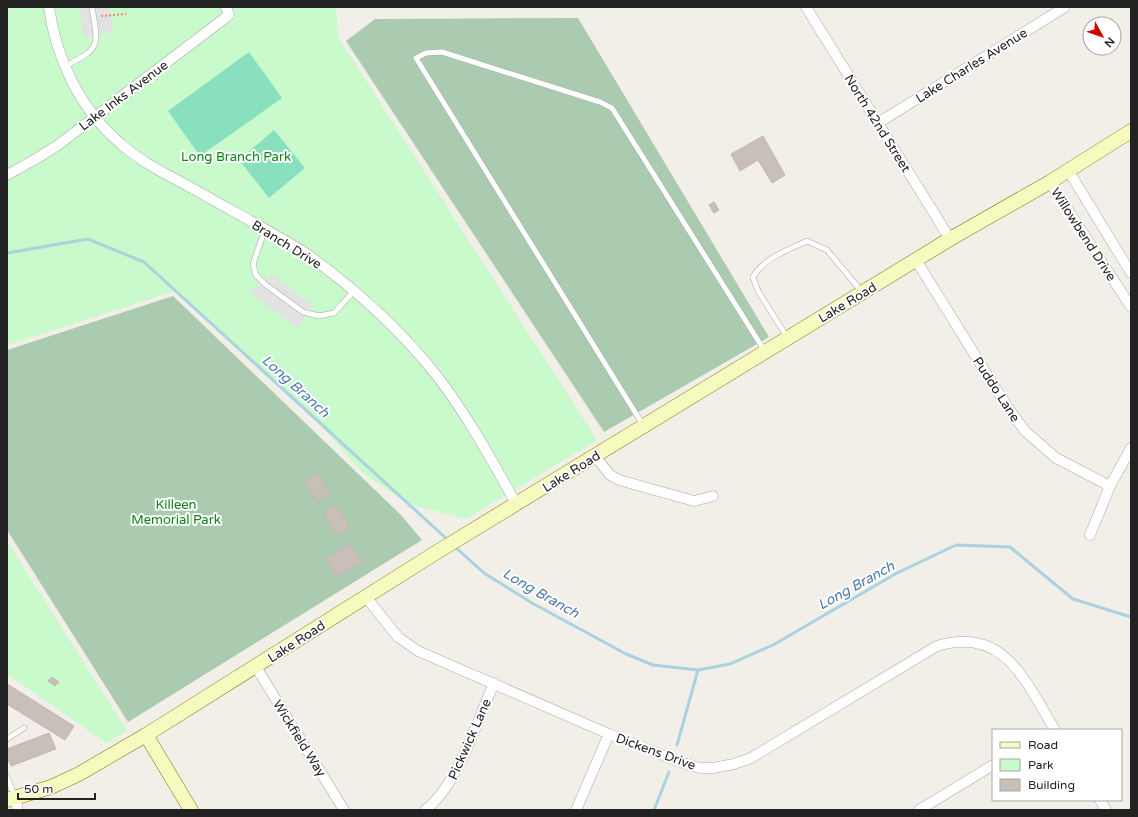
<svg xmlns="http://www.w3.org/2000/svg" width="1138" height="817" font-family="'Varela Round',sans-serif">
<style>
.cemetery{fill:#aacbaf}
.park{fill:#c8facc}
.pitch{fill:#88e0be}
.parking{fill:#e2e2e2}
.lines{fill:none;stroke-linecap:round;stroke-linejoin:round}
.stream{stroke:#aad3df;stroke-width:3}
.building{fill:#c7bfb8;stroke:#c4b6ab}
.lane-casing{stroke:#a9a9a9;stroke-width:6}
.street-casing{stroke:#a9a9a9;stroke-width:11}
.secondary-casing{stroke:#707d05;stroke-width:15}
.path{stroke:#fa8072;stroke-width:2;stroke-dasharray:2 2;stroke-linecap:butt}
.lane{stroke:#fff;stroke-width:5}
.street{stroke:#fff;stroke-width:10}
.secondary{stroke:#f7fabf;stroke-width:14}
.labels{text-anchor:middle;stroke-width:4;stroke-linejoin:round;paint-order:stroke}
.street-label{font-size:13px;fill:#222;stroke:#fff}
.park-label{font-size:13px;fill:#0c8416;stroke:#fff}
.water-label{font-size:14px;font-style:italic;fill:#4a7aab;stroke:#fff}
</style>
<rect width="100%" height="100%" fill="#f2efe9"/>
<g class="cemetery">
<polygon points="578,18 769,337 604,432 346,41 375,19"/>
<polygon points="173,296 401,515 422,540 128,722 7,530 7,350"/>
</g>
<g class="park">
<polygon points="7,7 336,7 338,37 597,440 466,519 409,504 364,474 313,417 175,291 7,345"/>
<polygon points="7,541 127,731 106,743 7,674"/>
</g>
<g class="pitch">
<polygon points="249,52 282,98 200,156 168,111"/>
<polygon points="274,130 305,168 269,198 239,160"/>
</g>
<g class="parking">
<polygon points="79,7 109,7 113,32 84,37"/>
<polygon points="273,275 313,306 297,328 250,292"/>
</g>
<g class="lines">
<g class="stream">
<polyline points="7,253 88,239 144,262 449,541"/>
<polyline points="454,546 484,573 532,603 626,654 653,665 698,670 730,664 773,645 897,573 956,545 1010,547 1073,599 1131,617"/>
<polyline points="677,745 698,670"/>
<polyline points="654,810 669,772"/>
</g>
</g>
<g class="building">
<polygon points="763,136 785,175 772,183 758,160 740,171 731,154"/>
<polygon points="714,202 719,210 714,213 709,205"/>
<polygon points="317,473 330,494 317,502 304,481"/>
<polygon points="336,505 350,526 337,535 323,514"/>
<polygon points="350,543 362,561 337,577 326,560"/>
<polygon points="52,677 59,682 55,686 48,681"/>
<polygon points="7,684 74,726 65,740 7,704"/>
<polygon points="49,733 56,749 11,766 7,757 7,749"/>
</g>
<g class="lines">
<defs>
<g id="lane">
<path d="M65 66C102 48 98 45 92 7"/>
<polyline points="265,229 253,264 256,275 266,285 303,312 319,316 334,313 354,291"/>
<path d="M787 337 758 291 753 277C764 258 788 250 807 241L827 250 862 292"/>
<polyline points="643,425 416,58 426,53 442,52 600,102 612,108 764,350"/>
<polyline points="7,739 24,728"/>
<polyline points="7,777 15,797"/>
</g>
<g id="street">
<path d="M49 7C56 59 80 109 121 144 141 162 166 174 190 187 228 209 267 229 304 252 353 287 399 328 437 376 468 416 492 461 517 505"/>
<polyline points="806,7 950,239"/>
<polyline points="878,123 1065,7"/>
<polyline points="1068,170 1131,273"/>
<polyline points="7,175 34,160 58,145 229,15 226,7"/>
<polyline points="1050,182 1131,307"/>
<polyline points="916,260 1006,405 1025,431 1056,458 1110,486"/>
<polyline points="595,456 610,475 619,480 694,501 713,496"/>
<polyline points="1090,535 1110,486 1131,448"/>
<path d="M365 596 398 637 418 651 609 734 683 763 700 768H713L734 764 751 758 937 646C1005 625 1026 683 1055 730"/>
<polyline points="256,667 344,810"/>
<polyline points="15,798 18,810"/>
<polyline points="1100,800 1106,810"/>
<path d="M425 810C457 787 478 719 494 683"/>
<polyline points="576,810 609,734"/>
<polyline points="919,810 993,765"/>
</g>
<g id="secondary">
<polyline points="146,735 191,810"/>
<polyline points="7,800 51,787 79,774 146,735 437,552 950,239 1050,182 1131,131"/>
</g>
</defs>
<use href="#lane" class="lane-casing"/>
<use href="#street" class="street-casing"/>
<use href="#secondary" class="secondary-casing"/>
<polyline class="path" points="101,16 126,14"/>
<use href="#lane" class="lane"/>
<use href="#street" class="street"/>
<use href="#secondary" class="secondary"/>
</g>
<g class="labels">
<g class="street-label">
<text transform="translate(971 65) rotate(-32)" y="5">Lake Charles Avenue</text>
<text transform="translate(123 95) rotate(-37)" y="5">Lake Inks Avenue</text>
<text transform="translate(878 123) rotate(58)" y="5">North 42nd Street</text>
<text transform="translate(1084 234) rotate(57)" y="5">Willowbend Drive</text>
<text transform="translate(287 244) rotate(32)" y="5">Branch Drive</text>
<text transform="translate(847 302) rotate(-31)" y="5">Lake Road</text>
<text transform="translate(997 389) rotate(57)" y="5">Puddo Lane</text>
<text transform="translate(571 471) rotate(-32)" y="5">Lake Road</text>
<text transform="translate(296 641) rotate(-33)" y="5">Lake Road</text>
<text transform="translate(300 738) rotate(58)" y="5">Wickfield Way</text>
<text transform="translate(469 739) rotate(-66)" y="5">Pickwick Lane</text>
<text transform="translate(656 751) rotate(20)" y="5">Dickens Drive</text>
</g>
<g class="park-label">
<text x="236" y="161">Long Branch Park</text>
<text x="176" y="509">Killeen<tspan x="176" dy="15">Memorial Park</tspan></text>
</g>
<g class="water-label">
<text transform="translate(296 386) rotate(42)" y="5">Long Branch</text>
<text transform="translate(856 585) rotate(-29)" y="5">Long Branch</text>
<text transform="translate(541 593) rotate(30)" y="5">Long Branch</text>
</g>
</g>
<rect width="1138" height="817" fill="none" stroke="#222222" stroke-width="16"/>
<rect x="992" y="729" width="130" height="72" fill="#ffffff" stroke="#a7a7a7"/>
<rect x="1000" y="742" width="20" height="6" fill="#f7fabf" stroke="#a7a7a7"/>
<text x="1028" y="749" font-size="12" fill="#222222">Road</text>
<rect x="1000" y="759" width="20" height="12" fill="#c8facc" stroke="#a7a7a7"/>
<text x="1028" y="769" font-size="12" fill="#222222">Park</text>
<rect x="1000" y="779" width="20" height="12" fill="#c7bfb8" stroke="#a7a7a7"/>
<text x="1028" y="789" font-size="12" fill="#222222">Building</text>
<g transform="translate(1102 36) rotate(130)"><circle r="19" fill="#ffffff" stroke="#a7a7a7"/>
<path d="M0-3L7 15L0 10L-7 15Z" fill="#d40000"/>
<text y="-6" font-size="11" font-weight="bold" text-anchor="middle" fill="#222222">N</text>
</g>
<path d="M18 793v6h77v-6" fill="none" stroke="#222222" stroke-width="2"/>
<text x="24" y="793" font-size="12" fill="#222222" stroke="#ffffff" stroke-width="3" paint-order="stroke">50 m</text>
</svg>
